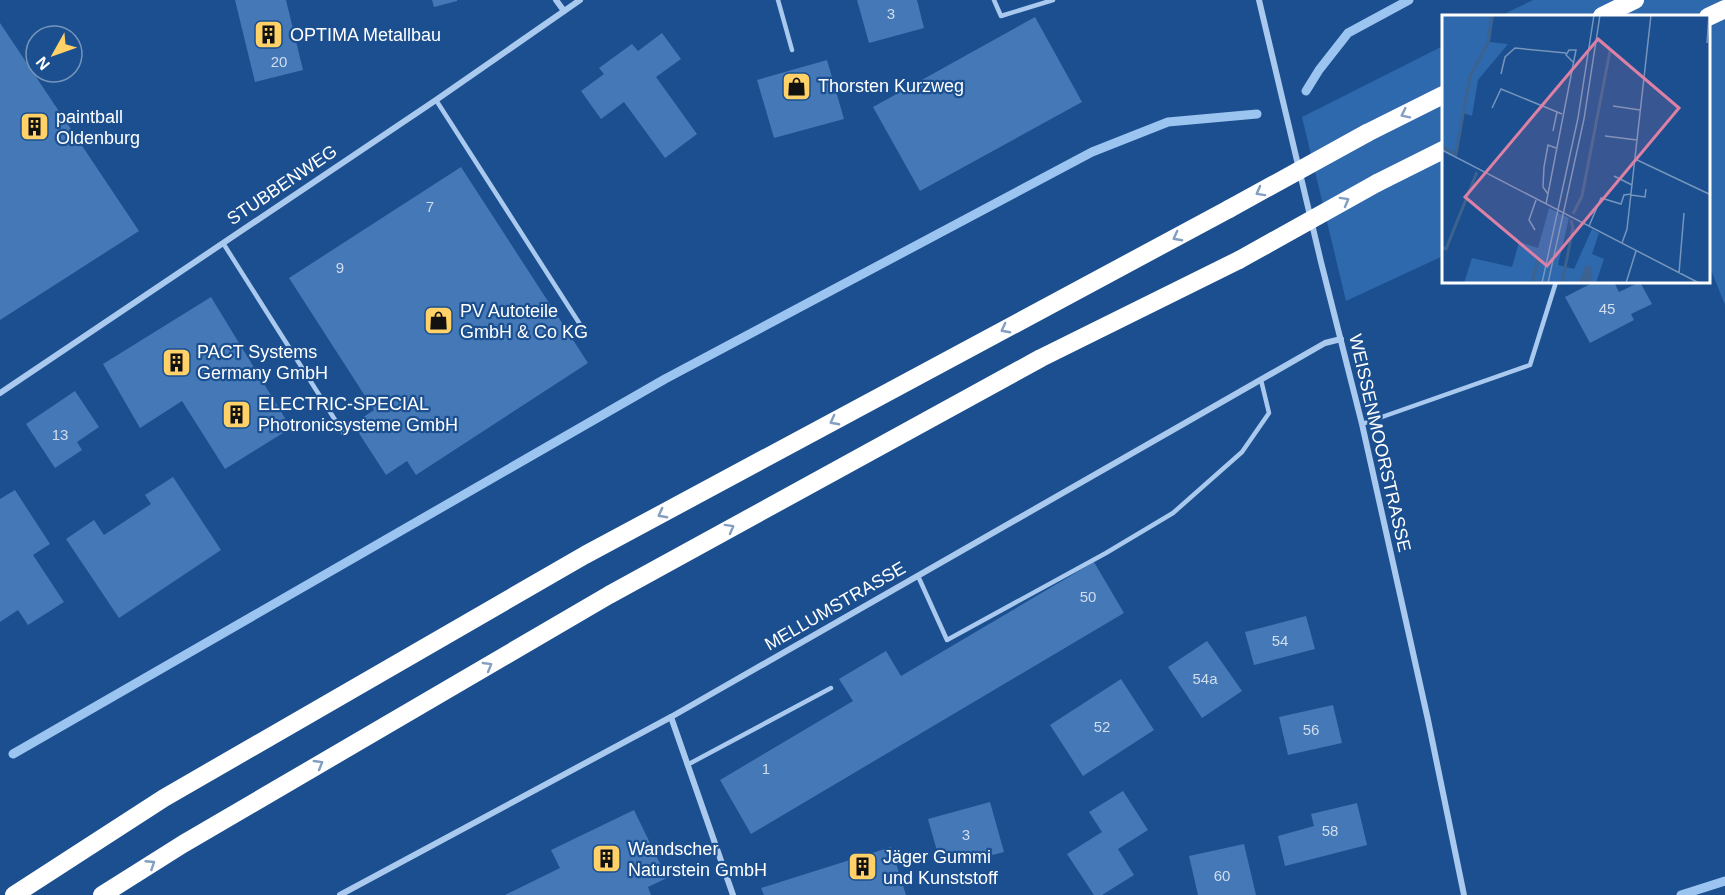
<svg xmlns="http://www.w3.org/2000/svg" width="1725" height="895" font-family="Helvetica,sans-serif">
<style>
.green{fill:#2e69ad}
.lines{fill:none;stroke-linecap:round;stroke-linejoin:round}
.stream{stroke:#9cc4f0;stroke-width:9}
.building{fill:#4478b7}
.service{stroke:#a9c9ee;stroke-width:4.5}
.minor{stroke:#a9c9ee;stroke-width:6}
.motorway{stroke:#fff;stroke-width:18}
.motorway-bridge{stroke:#fff;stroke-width:18}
.oneway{stroke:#829ec1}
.labels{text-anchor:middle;stroke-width:4.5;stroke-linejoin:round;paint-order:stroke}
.number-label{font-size:15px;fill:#d0dded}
.poi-label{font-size:18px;fill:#fff;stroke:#1b4f8f;text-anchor:start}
.street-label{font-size:18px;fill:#fff;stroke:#1b4f8f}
.inset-river{fill:none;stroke:#3c6290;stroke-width:3}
.inset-road{fill:none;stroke:#7695bc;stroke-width:1.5}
.view{fill:#dd80a5;fill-opacity:0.15;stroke:#dd80a5;stroke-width:3}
.inset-edge{fill:none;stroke:#fff;stroke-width:3}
</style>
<rect width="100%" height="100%" fill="#1b4f8f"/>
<g class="green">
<polygon points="1533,0 1725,0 1725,305 1709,265 1708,16 1500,16"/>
<polygon points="1443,46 1443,256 1346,301 1302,117"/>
</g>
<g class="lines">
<g class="stream">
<polyline points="1306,91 1319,70 1348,33 1409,0"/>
<polyline points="13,754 665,379 1092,152 1168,122 1257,114"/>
<polyline points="1681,895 1725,881"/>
</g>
</g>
<g class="building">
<polygon points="235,0 286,0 303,70 255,82"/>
<polygon points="432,0 457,0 457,1 434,7"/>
<polygon points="857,0 917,0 924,28 869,43"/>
<polygon points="1035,17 1082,102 920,191 873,107"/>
<polygon points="0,23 139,231 0,320"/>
<polygon points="662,33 681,59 656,77 697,134 665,158 624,102 601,119 581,91 604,74 599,68 632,44 638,51"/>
<polygon points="827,60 844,119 774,138 757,80"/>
<polygon points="461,167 588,363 416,475 407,461 386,475 353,424 374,410 289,278"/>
<polygon points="1594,282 1614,282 1619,292 1640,282 1652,304 1631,314 1634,320 1590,343 1565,297"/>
<polygon points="211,297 291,428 225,469 182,401 140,428 103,364"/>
<polygon points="75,391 99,427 77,442 82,450 55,468 26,424"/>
<polygon points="173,477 221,550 119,618 66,539 94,520 104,535 151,504 145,495"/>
<polygon points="15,490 50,544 33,555 64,602 28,625 18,610 0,622 0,499"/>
<polygon points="1094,562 1124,613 751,834 720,780 853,701 839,679 886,651 901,676"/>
<polygon points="1306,616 1315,649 1254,665 1245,632"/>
<polygon points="1207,641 1242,691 1202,718 1168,667"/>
<polygon points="1121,679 1154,730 1083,776 1050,725"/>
<polygon points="1333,705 1342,743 1288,755 1279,717"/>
<polygon points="1123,791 1148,830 1118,849 1134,875 1102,895 1094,895 1067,854 1102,832 1089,812"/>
<polygon points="990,802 1004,852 958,864 955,853 939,858 928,819"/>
<polygon points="1357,803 1367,845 1285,866 1278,836 1314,826 1311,814"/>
<polygon points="634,810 667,878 648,887 651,895 505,895 560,868 551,850"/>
<polygon points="1244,844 1256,895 1198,895 1189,856"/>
<polygon points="891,847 906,895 764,895 761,888"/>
</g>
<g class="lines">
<g class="service">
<polyline points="778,0 792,50"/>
<polyline points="994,0 1001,16 1053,0"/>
<polyline points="436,100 583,329"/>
<polyline points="223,243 344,434"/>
<polyline points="1362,424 1530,365 1556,282"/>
<polyline points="918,576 947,640 1106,553 1173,513 1242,452 1269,413 1261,380"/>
<polyline points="687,765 831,688"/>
</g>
<g class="minor">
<polyline points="556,0 564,11"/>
<polyline points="1259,0 1321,262 1362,424 1428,720 1464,895"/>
<polyline points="0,393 436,100 580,0"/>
<polyline points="671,717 733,895"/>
<polyline points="340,895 671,717 1325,343 1341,339"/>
</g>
<g class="motorway">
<polyline points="1602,16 1635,0"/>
<polyline points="1708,17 1725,9"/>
<polyline points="1367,133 1443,95"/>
<polyline points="1377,183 1443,150"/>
<polyline points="14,895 164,798 585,555 1229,209"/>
<polyline points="102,895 183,844 609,595 1041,358 1239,260"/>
</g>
<g class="motorway-bridge">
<polyline points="1229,209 1367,133"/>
<polyline points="1239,260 1377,183"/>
</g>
</g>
<defs><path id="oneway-chevron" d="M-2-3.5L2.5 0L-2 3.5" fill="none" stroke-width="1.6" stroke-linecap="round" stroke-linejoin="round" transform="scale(1.5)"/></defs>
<g class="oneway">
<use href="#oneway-chevron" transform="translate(1405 114) rotate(154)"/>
<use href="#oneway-chevron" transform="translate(1260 192) rotate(151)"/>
<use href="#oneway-chevron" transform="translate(1345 201) rotate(-29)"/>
<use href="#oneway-chevron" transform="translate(1177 237) rotate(152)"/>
<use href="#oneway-chevron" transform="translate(1005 329) rotate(152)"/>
<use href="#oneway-chevron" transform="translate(834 421) rotate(152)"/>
<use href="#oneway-chevron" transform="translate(662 514) rotate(152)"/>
<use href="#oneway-chevron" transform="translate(730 528) rotate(-29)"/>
<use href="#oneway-chevron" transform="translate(488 666) rotate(-30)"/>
<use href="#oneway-chevron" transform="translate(319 764) rotate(-30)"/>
<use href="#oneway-chevron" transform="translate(151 864) rotate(-33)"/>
</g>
<defs>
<symbol id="building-square" viewBox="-11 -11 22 22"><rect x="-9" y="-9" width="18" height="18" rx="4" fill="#ffd166" stroke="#1b4f8f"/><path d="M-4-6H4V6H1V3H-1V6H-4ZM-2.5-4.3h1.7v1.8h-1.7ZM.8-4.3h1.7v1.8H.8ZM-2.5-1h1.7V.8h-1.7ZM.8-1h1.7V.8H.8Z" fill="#111"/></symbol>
<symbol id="shop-square" viewBox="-11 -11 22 22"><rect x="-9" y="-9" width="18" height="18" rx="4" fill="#ffd166" stroke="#1b4f8f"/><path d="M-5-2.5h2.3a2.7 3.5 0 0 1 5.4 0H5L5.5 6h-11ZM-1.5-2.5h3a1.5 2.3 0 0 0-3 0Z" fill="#111"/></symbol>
</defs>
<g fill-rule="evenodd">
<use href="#building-square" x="252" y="18" width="33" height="33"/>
<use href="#shop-square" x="780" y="70" width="33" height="33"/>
<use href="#building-square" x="18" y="110" width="33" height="33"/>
<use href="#shop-square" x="422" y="304" width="33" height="33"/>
<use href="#building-square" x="160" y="346" width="33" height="33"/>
<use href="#building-square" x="220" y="398" width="33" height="33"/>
<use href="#building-square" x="590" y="842" width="33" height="33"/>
<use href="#building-square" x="846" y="850" width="33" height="33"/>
</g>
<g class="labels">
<g class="number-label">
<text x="891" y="19">3</text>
<text x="279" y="67">20</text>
<text x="430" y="212">7</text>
<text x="340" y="273">9</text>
<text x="1607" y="314">45</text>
<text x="60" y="440">13</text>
<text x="1088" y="602">50</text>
<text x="1280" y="646">54</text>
<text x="1205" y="684">54a</text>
<text x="1102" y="732">52</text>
<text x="1311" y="735">56</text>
<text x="766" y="774">1</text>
<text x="1330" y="836">58</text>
<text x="966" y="840">3</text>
<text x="1222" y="881">60</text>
</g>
<g class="poi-label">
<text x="290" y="41">OPTIMA Metallbau</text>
<text x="818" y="92">Thorsten Kurzweg</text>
<text x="56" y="123">paintball<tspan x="56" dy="21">Oldenburg</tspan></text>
<text x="460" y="317">PV Autoteile<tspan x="460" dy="21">GmbH &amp; Co KG</tspan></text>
<text x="197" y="358">PACT Systems<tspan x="197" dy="21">Germany GmbH</tspan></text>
<text x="258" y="410">ELECTRIC-SPECIAL<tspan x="258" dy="21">Photronicsysteme GmbH</tspan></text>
<text x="628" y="855">Wandscher<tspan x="628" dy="21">Naturstein GmbH</tspan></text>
<text x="883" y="863">Jäger Gummi<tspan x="883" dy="21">und Kunststoff</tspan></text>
</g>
<g class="street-label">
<text transform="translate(282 185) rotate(-34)" y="6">STUBBENWEG</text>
<text transform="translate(1380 443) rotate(77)" y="6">WEISSENMOORSTRASSE</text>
<text transform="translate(835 606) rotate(-30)" y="6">MELLUMSTRASSE</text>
</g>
</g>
<g transform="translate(1442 15)">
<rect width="268" height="268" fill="#1b4f8f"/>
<path d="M0 0H52L48 27 66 29 36 65 30 101 21 98 13 141 0 134ZM107 193 127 203 116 250 132 254 150 214 157 218 150 239 162 244 154 268H22L30 243 70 252 77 227 96 233Z" fill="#2e69ad"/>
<path d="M144 250 150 252V263L148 268H137Z" fill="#3c6290"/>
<path class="inset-river" d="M46 28 50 0M0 132 14 139 28 61 46 28M131 199 140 181 168 36M0 232 4 234 35 157M90 268 96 244M120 268 131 213 129 205"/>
<path class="inset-road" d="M265 28 267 0M59 59 63 42 73 33 124 38M171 91 198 95M50 93 59 74 120 99M111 116 115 97M163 121 195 125M0 135 257 268M193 144 267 179M172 161 190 170M106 179 101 172 102 152 106 130 114 133M189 180 203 182 204 174M104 189 134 35H127L124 40 131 47M147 211 159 183 179 189 182 180 189 179M93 215 87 205 94 185M180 228 185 214 209 0M237 258 242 198M100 268 136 103 152 0M106 268 142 104 158 0M184 268 194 236"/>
<path class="view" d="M156 24 237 93 105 251 23 182Z"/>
<rect width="268" height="268" class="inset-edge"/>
</g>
<g transform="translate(54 54) rotate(230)"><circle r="28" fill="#1b4f8f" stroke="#7695bc" stroke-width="1.5"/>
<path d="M0-4.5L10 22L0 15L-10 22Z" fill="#ffd166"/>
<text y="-9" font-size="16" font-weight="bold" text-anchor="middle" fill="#ffffff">N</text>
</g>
</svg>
